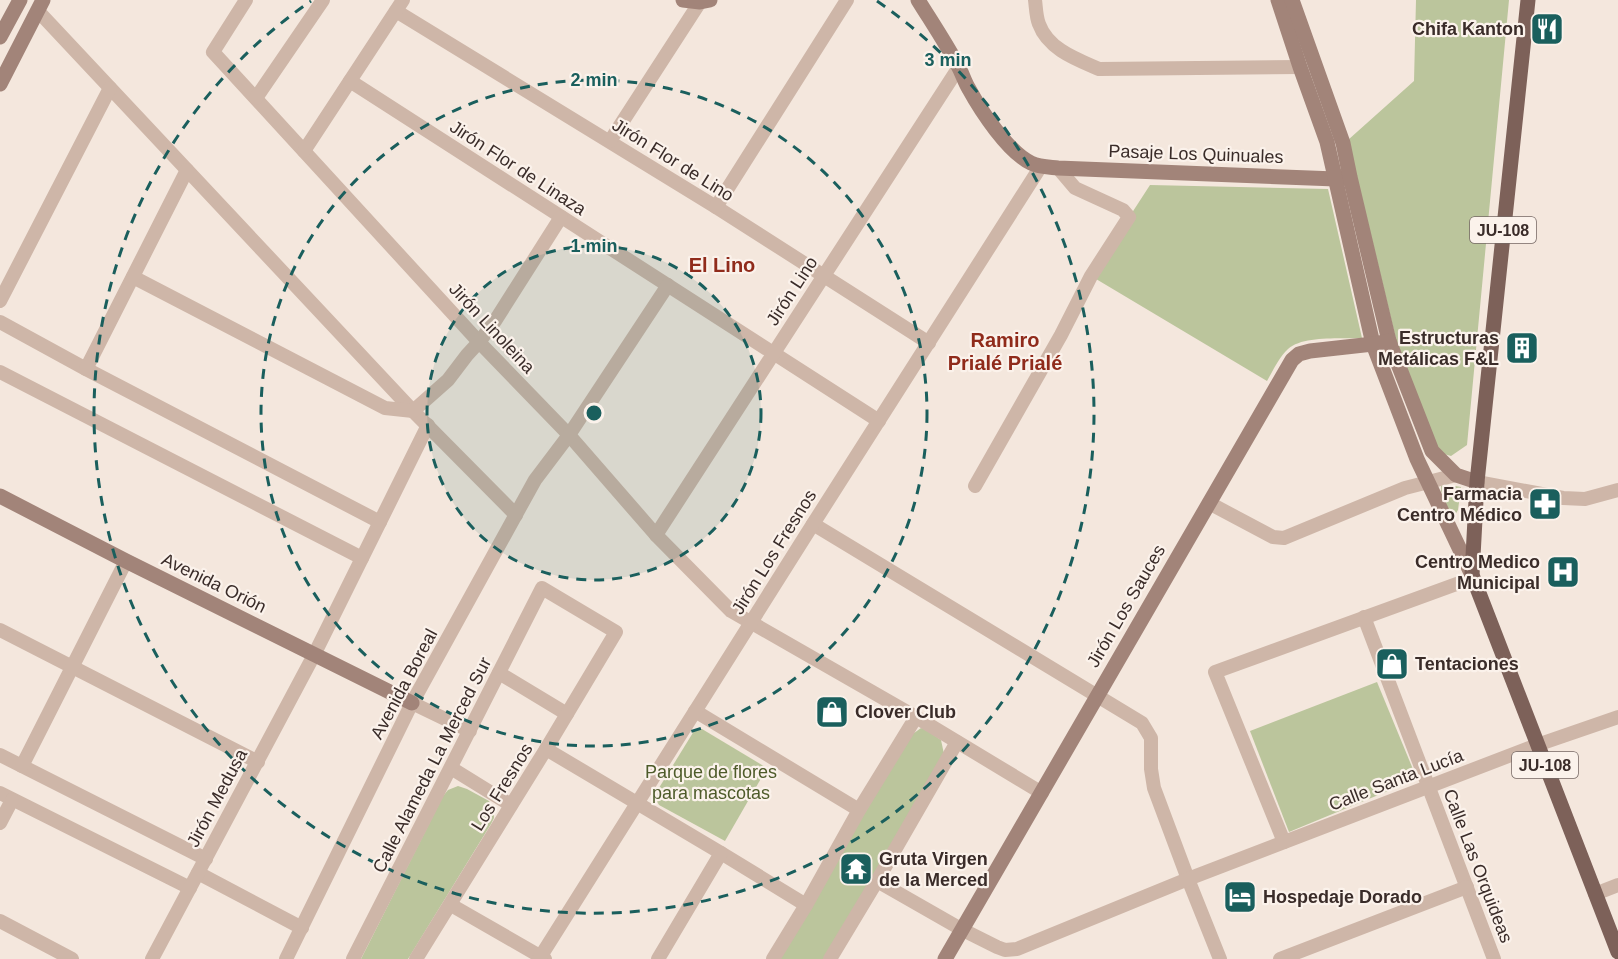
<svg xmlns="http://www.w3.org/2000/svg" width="1618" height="959" font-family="Arial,sans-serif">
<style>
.green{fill:#bbc59c}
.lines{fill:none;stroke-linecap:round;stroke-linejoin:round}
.street{stroke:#ceb6a8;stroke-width:14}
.secondary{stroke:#a28479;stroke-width:15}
.primary{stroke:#7d6159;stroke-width:15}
.ring{fill:none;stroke:#1a5f5d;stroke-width:3;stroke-dasharray:10 8}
.labels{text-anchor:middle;stroke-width:4.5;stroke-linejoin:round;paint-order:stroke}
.shield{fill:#fbf2eb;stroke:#746763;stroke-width:1.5}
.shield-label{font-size:16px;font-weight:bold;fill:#3a2c29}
.poi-label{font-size:18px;font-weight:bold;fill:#3a2c29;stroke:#fbf2eb;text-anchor:end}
.street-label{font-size:18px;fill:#3a2c29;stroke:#fbf2eb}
.park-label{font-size:18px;fill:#4e5b2a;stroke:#fbf2eb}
.neighbourhood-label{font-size:20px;font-weight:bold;fill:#902b1b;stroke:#fbf2eb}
.centre{fill:#1a5f5d;stroke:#fbf2eb;stroke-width:3}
.ring-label{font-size:18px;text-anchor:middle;font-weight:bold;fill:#1a5f5d;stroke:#fbf2eb;stroke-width:4.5;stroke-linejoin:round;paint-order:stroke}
</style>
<rect width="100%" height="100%" fill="#f4e7dd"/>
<g class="green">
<polygon points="1416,0 1509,0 1467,445 1451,456 1437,452 1399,352 1348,140 1414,81"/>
<path d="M1150 185 1328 189 1362 338C1342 339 1303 335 1288 349 1279 357 1273 371 1267 381L1091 276Z"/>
<polygon points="1444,484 1461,487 1458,510 1455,515 1451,516 1441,491 1441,486"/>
<polygon points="1377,682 1417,779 1289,832 1250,731"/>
<polygon points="921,728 925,729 941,740 944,754 824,959 779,959 910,736"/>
<polygon points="702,729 767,768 725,841 659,805 654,796 694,731"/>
<polygon points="458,786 467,789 489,801 494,810 494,818 491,824 408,959 361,959 443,796 448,790"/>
</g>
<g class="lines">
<g class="street">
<polyline points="246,0 213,52 479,342 569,435 656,535 731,611 916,717 1042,793"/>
<path d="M1035 0C1036 7 1036 17 1039 24 1048 49 1076 59 1099 69L1300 67"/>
<polyline points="38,11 413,411 516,515"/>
<polyline points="396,11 716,207 929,343"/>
<polyline points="350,81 879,421"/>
<polyline points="256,98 323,0"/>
<polyline points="610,141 700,2"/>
<polyline points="304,151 403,0"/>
<polyline points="716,207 847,0"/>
<polyline points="133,277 385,408 413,411 448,380 467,355 479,342 495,321 561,217"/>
<polyline points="0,301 110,88"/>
<polyline points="0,322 86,369 380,522"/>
<polyline points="86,369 187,170"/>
<polyline points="0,372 362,558"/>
<polyline points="1477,482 1563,498 1585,499 1618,490"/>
<polyline points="975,486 1061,335 1091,276 1129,217 1123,210 1075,188 1058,168"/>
<polyline points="1209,503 1273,537 1284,538 1405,488 1456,475"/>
<polyline points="813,524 1142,723 1151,738 1151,769 1154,788 1188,879 1220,959"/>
<polyline points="656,535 959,67"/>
<polyline points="1364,617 1494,959"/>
<polyline points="0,630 258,762"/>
<polyline points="499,673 567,714"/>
<polyline points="412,703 470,731"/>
<polyline points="695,711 859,810"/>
<polyline points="546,749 721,853 806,905"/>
<polyline points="0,755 206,859"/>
<polyline points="22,766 126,561"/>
<polyline points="451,768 511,805"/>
<polyline points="0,793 190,888"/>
<polyline points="0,823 12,800"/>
<polyline points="1284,842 1215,672 1473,578"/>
<polyline points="198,873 302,928"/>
<polyline points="877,881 961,929 997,947 1005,950 1017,949 1188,879 1537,745 1618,717"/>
<polyline points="1595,894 1618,885"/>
<polyline points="451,905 545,959"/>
<polyline points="0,921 72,959"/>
<polyline points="152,959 314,655 428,425"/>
<polyline points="286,959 412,703 535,480 569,435 668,285"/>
<polyline points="353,959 542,588 616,632 546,749 416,959"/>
<polyline points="539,959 813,524 1041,166"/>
<polyline points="658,959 721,853"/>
<polyline points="773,959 806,905 859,810 916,717"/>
<polyline points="830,959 877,881 957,742"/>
<polyline points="1280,959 1467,887"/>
</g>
<g class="secondary">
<polyline points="683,0 700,2 710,0"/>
<path d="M918 0C931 21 945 42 957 64 962 72 964 81 969 89 981 111 1008 152 1031 163 1039 167 1049 167 1058 168L1336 179 1346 178"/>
<polyline points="1278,0 1300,67 1327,142 1373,344 1417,459 1472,575"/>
<polyline points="1292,0 1343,143 1350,177 1389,341 1432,451 1456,475 1477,482"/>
<polyline points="0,37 20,0"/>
<polyline points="0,84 43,0"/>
<polyline points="0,496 126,561 412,703"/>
<polyline points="945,959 1292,360 1299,354 1310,351 1373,344 1389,341"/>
</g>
<polyline class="primary" points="1528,0 1477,482 1472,575 1618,952"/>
</g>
<circle cx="594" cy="413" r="167" fill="#1a5f5d" fill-opacity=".12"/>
<g class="ring">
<circle cx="594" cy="413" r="167"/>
<circle cx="594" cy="413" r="333"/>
<path d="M877 1A500 500 0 1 1 311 1"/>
</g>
<defs>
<symbol id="restaurant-square" viewBox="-11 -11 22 22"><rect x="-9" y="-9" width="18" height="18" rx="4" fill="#1a5f5d" stroke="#fbf2eb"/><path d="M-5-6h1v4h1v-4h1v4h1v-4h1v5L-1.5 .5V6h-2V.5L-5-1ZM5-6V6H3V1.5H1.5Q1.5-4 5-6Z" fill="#fff"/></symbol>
<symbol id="building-square" viewBox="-11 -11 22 22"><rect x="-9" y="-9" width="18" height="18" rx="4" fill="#1a5f5d" stroke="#fbf2eb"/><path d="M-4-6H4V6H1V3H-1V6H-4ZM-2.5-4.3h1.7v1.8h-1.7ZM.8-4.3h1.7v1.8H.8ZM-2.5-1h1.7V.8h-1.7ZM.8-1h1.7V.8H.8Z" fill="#fff"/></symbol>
<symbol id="pharmacy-square" viewBox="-11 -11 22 22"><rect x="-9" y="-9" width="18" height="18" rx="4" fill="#1a5f5d" stroke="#fbf2eb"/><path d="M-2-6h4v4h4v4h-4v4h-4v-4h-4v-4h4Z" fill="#fff"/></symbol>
<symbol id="hospital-square" viewBox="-11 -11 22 22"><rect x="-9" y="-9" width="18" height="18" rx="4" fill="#1a5f5d" stroke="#fbf2eb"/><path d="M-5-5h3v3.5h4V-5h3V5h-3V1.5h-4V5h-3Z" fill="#fff"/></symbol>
<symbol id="shop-square" viewBox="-11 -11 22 22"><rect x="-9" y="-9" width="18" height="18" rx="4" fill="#1a5f5d" stroke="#fbf2eb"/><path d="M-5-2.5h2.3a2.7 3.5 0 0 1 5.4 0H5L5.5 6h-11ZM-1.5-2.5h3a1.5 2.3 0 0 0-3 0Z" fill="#fff"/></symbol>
<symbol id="temple-square" viewBox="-11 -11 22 22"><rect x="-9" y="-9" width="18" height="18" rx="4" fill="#1a5f5d" stroke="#fbf2eb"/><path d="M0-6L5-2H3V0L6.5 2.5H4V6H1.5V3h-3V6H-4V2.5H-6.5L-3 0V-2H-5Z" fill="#fff"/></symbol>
<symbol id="hotel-square" viewBox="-11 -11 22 22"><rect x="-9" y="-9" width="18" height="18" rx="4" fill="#1a5f5d" stroke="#fbf2eb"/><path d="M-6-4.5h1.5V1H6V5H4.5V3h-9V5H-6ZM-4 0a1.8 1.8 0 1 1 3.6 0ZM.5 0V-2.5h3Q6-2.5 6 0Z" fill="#fff"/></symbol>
</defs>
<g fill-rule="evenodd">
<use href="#restaurant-square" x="1528" y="10" width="38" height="38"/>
<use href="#building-square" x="1503" y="329" width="38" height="38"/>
<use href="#pharmacy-square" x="1526" y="485" width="38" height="38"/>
<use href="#hospital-square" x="1544" y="553" width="38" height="38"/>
<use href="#shop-square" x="1373" y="645" width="38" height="38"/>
<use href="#shop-square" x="813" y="693" width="38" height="38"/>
<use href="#temple-square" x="837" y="850" width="38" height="38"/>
<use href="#hotel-square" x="1221" y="878" width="38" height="38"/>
</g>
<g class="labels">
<g class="shield">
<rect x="1470" y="217" width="66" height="26" rx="4.5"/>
<rect x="1512" y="752" width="66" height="26" rx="4.5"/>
</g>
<g class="shield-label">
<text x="1503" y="236">JU-108</text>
<text x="1545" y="771">JU-108</text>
</g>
<g class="poi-label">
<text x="1524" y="35">Chifa Kanton</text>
<text x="1499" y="344">Estructuras<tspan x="1499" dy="21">Metálicas F&amp;L</tspan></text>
<text x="1522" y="500">Farmacia<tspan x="1522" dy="21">Centro Médico</tspan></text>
<text x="1540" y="568">Centro Medico<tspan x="1540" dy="21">Municipal</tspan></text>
<text x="1415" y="670" text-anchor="start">Tentaciones</text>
<text x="855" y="718" text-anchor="start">Clover Club</text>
<text x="879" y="865" text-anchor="start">Gruta Virgen<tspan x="879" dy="21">de la Merced</tspan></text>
<text x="1263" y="903" text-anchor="start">Hospedaje Dorado</text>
</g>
<g class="street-label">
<text transform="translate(1196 154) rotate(2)" y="6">Pasaje Los Quinuales</text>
<text transform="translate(673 160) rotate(32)" y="6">Jirón Flor de Lino</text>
<text transform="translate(518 168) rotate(33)" y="6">Jirón Flor de Linaza</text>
<text transform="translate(792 291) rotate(-57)" y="6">Jirón Lino</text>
<text transform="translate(492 328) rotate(47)" y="6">Jirón Linoleina</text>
<text transform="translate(774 552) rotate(-58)" y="6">Jirón Los Fresnos</text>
<text transform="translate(214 583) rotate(26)" y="6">Avenida Orión</text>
<text transform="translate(1126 606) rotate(-60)" y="6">Jirón Los Sauces</text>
<text transform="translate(404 684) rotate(-62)" y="6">Avenida Boreal</text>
<text transform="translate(432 765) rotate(-63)" y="6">Calle Alameda La Merced Sur</text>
<text transform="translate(1396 780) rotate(-21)" y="6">Calle Santa Lucía</text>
<text transform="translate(502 787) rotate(-58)" y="6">Los Fresnos</text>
<text transform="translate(217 798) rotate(-62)" y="6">Jirón Medusa</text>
<text transform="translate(1478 866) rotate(69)" y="6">Calle Las Orquideas</text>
</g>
<g class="park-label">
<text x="711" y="778">Parque de flores<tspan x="711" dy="21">para mascotas</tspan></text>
</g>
<g class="neighbourhood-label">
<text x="722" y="272">El Lino</text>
<text x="1005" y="347">Ramiro<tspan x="1005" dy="23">Prialé Prialé</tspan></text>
</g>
</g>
<circle cx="594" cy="413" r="9" class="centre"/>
<g class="ring-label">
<text x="948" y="66">3 min</text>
<text x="594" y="86">2 min</text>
<text x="594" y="252">1 min</text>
</g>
</svg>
